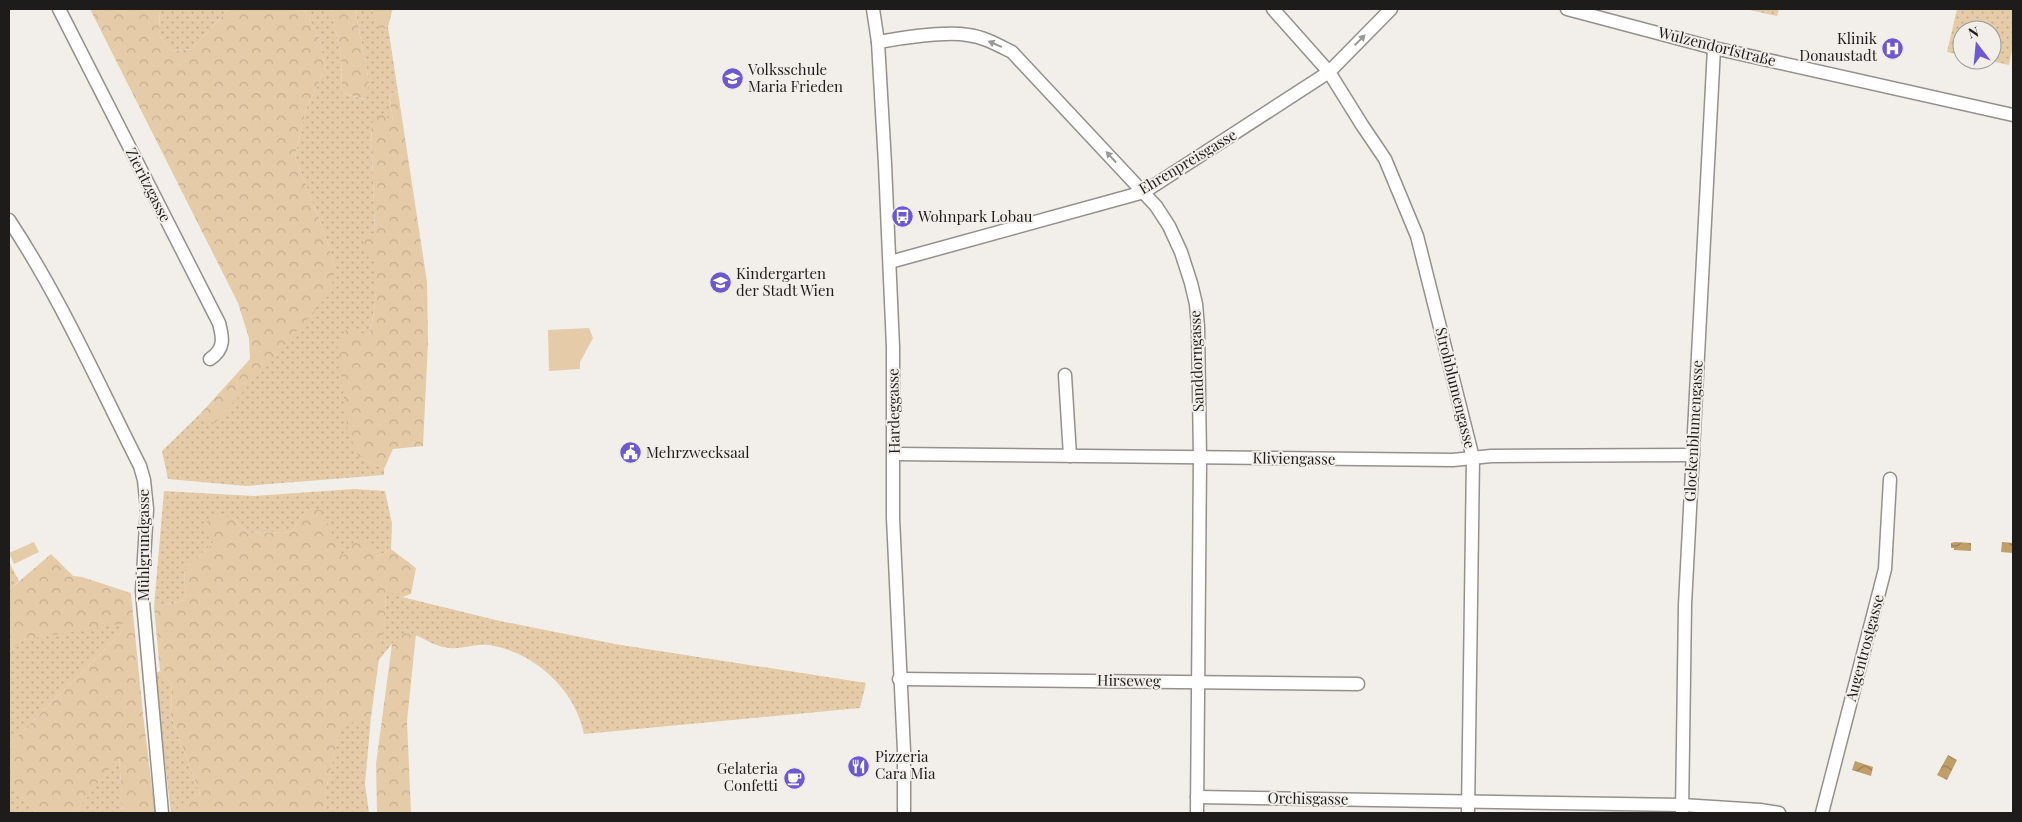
<svg xmlns="http://www.w3.org/2000/svg" width="2022" height="822" font-family="'Playfair Display',serif">
<style>
.grass{fill:url(#grass-dots)}
.forest{fill:url(#forest-crowns)}
.park{fill:#e5cba8}
.water{fill:url(#water-waves)}
.lines{fill:none;stroke-linecap:round;stroke-linejoin:round}
.minor-casing{stroke:#94918d;stroke-width:15}
.minor{stroke:#fff;stroke-width:12}
.oneway{fill:#999998}
.labels{text-anchor:middle;stroke-width:4;stroke-linejoin:round;paint-order:stroke}
.poi-label{font-size:15px;fill:#1d1c1b;stroke:#f2efea;text-anchor:start}
.street-label{font-size:15px;fill:#1d1c1b;stroke:#f2efea}
</style>
<defs>
<pattern id="grass-dots" width="8" height="8" patternUnits="userSpaceOnUse" patternTransform="scale(1.25)"><rect width="8" height="8" fill="#e5cba8"/><path d="M2 2h.1M6 6h.1" fill="none" stroke="#c4ae90" stroke-width="1.8" stroke-linecap="round"/></pattern>
<pattern id="forest-crowns" width="20" height="18" patternUnits="userSpaceOnUse" patternTransform="scale(1.25)"><rect width="20" height="18" fill="#e5cba8"/><path d="M2 6a3 3 0 1 1 6 0M12 15a3 3 0 1 1 6 0" fill="none" stroke="#c4ae90"/></pattern>
<pattern id="water-waves" width="16" height="10" patternUnits="userSpaceOnUse" patternTransform="scale(1.25)"><rect width="16" height="10" fill="#c19d68"/><path d="M0 5q4-4 8 0t8 0" fill="none" stroke="#9c7f55"/></pattern>
</defs>
<rect width="100%" height="100%" fill="#f2efea"/>
<g class="grass">
<polygon points="159,9 229,9 192,49 172,51 160,37"/>
<path d="M304 9H331L341 56 342 93 364 99 369 82 355 9H372L379 29 388 27 398 92 389 94 393 122 371 124 375 235H363C366 241 370 247 373 253 381 273 374 315 369 336L359 457 384 469V475L246 486 168 479 162 451 201 413 204 421 335 268 327 240 295 157 306 109 325 69 320 40Z"/>
<polygon points="1745,9 1779,9 1777,16"/>
<polygon points="1957,9 2013,9 2013,45 2009,65 1985,60 1992,60 1992,30 1962,30 1962,55 1947,52"/>
<polygon points="354,489 385,491 392,524 391,549 378,556 356,540 343,557 307,509 291,532 248,533 232,518 215,541 184,570 186,600 154,607 164,491 254,496"/>
<polygon points="9,562 19,581 9,590"/>
<path d="M385 589 402 597 500 621 615 644 866 683 860 708 584 734C575 689 534 652 489 645 475 643 458 651 443 647 427 643 422 635 405 633L392 644 377 662 386 608Z"/>
<polygon points="127,622 116,638 9,745 9,653 21,640"/>
<polygon points="160,671 172,685 171,716 200,794 179,806 179,813 171,813 154,674"/>
<polygon points="371,717 365,784 369,813 327,813 327,785 341,725"/>
<polygon points="119,755 123,813 75,813"/>
<polygon points="11,785 37,813 9,813 9,787"/>
</g>
<g class="forest">
<polygon points="90,9 159,9 160,37 172,51 192,49 229,9 304,9 320,40 325,69 306,109 295,157 327,240 335,268 331,292 215,423 204,421 201,413 250,359 249,338 238,303"/>
<polygon points="331,9 355,9 369,82 365,99 342,93 341,56"/>
<polygon points="372,9 394,9 392,11 388,27 379,30"/>
<path d="M398 92 427 282 428 342 423 446 393 449 384 469 359 457 348 432 337 342 347 329 369 335C376 310 378 280 373 254L364 249 363 235H375L371 124 381 114 393 121 389 94Z"/>
<polygon points="307,509 321,510 343,556 356,540 363,539 378,556 391,549 416,568 411,594 402,597 385,590 386,608 371,717 341,726 327,785 327,813 179,813 178,806 200,794 171,716 172,685 160,671 154,607 186,600 184,570 215,541 205,525 213,513 232,518 248,533 291,532"/>
<polygon points="51,554 73,576 82,577 131,593 143,714 155,813 123,813 119,756 75,813 37,813 11,786 9,787 9,745 116,638 126,623 22,640 9,653 9,590"/>
<polygon points="404,633 416,634 407,721 411,813 377,813 376,764 392,644"/>
</g>
<g class="park">
<polygon points="589,328 593,338 580,362 580,369 549,371 548,330"/>
<polygon points="34,542 39,552 14,564 9,553"/>
</g>
<g class="water">
<polygon points="1955,542 1971,543 1971,551 1954,550 1954,548 1951,548 1951,543"/>
<polygon points="2002,542 2013,543 2013,553 2001,552"/>
<polygon points="1948,755 1957,760 1947,780 1937,775"/>
<polygon points="1855,761 1873,767 1871,776 1852,770"/>
</g>
<g class="lines">
<defs>
<g id="minor">
<path d="M59 9 219 323C223 338 225 349 210 359"/>
<polyline points="873,9 878,42 885,164 893,347 893,518 904,751 904,813"/>
<polyline points="1273,9 1329,72 1362,125 1385,159 1417,236 1473,458 1468,813"/>
<polyline points="1567,9 1714,48 2013,115"/>
<path d="M878 42C900 38 946 31 968 35 984 37 998 45 1012 52L1156 206 1169 226 1181 252 1191 283 1196 304 1198 327 1200 458 1197 813"/>
<path d="M9 220C60 297 98 383 140 466L144 480 147 509 142 591 162 813"/>
<polyline points="890,262 1144,192 1329,72 1391,9"/>
<polyline points="1065,375 1070,456"/>
<polyline points="895,454 1453,460 1491,456 1693,455"/>
<polyline points="899,679 1358,684"/>
<polyline points="1197,797 1682,805 1760,810 1779,813"/>
<polyline points="1682,813 1685,605 1714,48"/>
<polyline points="1822,813 1885,569 1890,479"/>
</g>
</defs>
<use href="#minor" class="minor-casing"/>
<use href="#minor" class="minor"/>
</g>
<defs><path id="oneway-solid" d="M-6-.8H1V-3.2L6.5 0L1 3.2V.8H-6Z" transform="scale(1.25)"/></defs>
<g class="oneway">
<use href="#oneway-solid" transform="translate(1360 40) rotate(-45)"/>
<use href="#oneway-solid" transform="translate(995 44) rotate(-156)"/>
<use href="#oneway-solid" transform="translate(1111 157) rotate(-133)"/>
</g>
<defs>
<symbol id="hospital-disc" viewBox="-11 -11 22 22"><circle r="9.5" fill="#6b58d2" stroke="#f2efea"/><path d="M-5-5h3v3.5h4V-5h3V5h-3V1.5h-4V5h-3Z" fill="#fff"/></symbol>
<symbol id="school-disc" viewBox="-11 -11 22 22"><circle r="9.5" fill="#6b58d2" stroke="#f2efea"/><path d="M0-5L7-2L0 1L-7-2ZM-4 1L0 2.5L4 1V4Q0 6-4 4Z" fill="#fff"/></symbol>
<symbol id="bus-disc" viewBox="-11 -11 22 22"><circle r="9.5" fill="#6b58d2" stroke="#f2efea"/><path d="M-5-6H5V4H4V6H2V4H-2V6H-4V4H-5ZM-3.5-4V0h7V-4ZM-3.5 1.2v1.5H-2V1.2ZM2 1.2v1.5H3.5V1.2Z" fill="#fff"/></symbol>
<symbol id="civic-disc" viewBox="-11 -11 22 22"><circle r="9.5" fill="#6b58d2" stroke="#f2efea"/><path d="M-.6-6.5H3V-4.5H.6V-3L4-1V1h2V6H-6V1h2V-1L-.6-3ZM-1.2 2.5V6h2.4V2.5Z" fill="#fff"/></symbol>
<symbol id="restaurant-disc" viewBox="-11 -11 22 22"><circle r="9.5" fill="#6b58d2" stroke="#f2efea"/><path d="M-5-6h1v4h1v-4h1v4h1v-4h1v5L-1.5 .5V6h-2V.5L-5-1ZM5-6V6H3V1.5H1.5Q1.5-4 5-6Z" fill="#fff"/></symbol>
<symbol id="cafe-disc" viewBox="-11 -11 22 22"><circle r="9.5" fill="#6b58d2" stroke="#f2efea"/><path d="M-5.5-4.5H6V0H3Q3 3.5 0 3.5H-2.5Q-5.5 3.5-5.5 0ZM3-3.2v2h1.7v-2ZM-6 4.5H4V6H-6Z" fill="#fff"/></symbol>
</defs>
<g fill-rule="evenodd">
<use href="#hospital-disc" x="1880" y="36" width="25" height="25"/>
<use href="#school-disc" x="720" y="66" width="25" height="25"/>
<use href="#bus-disc" x="890" y="204" width="25" height="25"/>
<use href="#school-disc" x="708" y="270" width="25" height="25"/>
<use href="#civic-disc" x="618" y="440" width="25" height="25"/>
<use href="#restaurant-disc" x="846" y="754" width="25" height="25"/>
<use href="#cafe-disc" x="782" y="766" width="25" height="25"/>
</g>
<g class="labels">
<g class="poi-label">
<text x="1877" y="44" text-anchor="end">Klinik<tspan x="1877" dy="17">Donaustadt</tspan></text>
<text x="748" y="75">Volksschule<tspan x="748" dy="17">Maria Frieden</tspan></text>
<text x="918" y="222">Wohnpark Lobau</text>
<text x="736" y="279">Kindergarten<tspan x="736" dy="17">der Stadt Wien</tspan></text>
<text x="646" y="458">Mehrzwecksaal</text>
<text x="875" y="762">Pizzeria<tspan x="875" dy="17">Cara Mia</tspan></text>
<text x="778" y="774" text-anchor="end">Gelateria<tspan x="778" dy="17">Confetti</tspan></text>
</g>
<g class="street-label">
<text transform="translate(1717 47) rotate(14)" y="5">Wulzendorfstraße</text>
<text transform="translate(1188 162) rotate(-31)" y="5">Ehrenpreisgasse</text>
<text transform="translate(148 185) rotate(63)" y="5">Zieritzgasse</text>
<text transform="translate(1197 361) rotate(-92)" y="5">Sanddorngasse</text>
<text transform="translate(1455 388) rotate(76)" y="5">Strohblumengasse</text>
<text transform="translate(894 411) rotate(-91)" y="5">Hardeggasse</text>
<text transform="translate(1694 431) rotate(-87)" y="5">Glockenblumengasse</text>
<text transform="translate(1294 459) rotate(1)" y="5">Kliviengasse</text>
<text transform="translate(144 545) rotate(-90)" y="5">Mühlgrundgasse</text>
<text transform="translate(1865 648) rotate(-75)" y="5">Augentrostgasse</text>
<text transform="translate(1129 681) rotate(1)" y="5">Hirseweg</text>
<text transform="translate(1308 799) rotate(1)" y="5">Orchisgasse</text>
</g>
</g>
<rect width="2022" height="822" fill="none" stroke="#1d1c1b" stroke-width="20"/>
<g transform="translate(1977 45) rotate(344)"><circle r="24" fill="#f2efea" stroke="#9d9b97"/>
<path d="M0-4L9 19L0 12L-9 19Z" fill="#6b58d2"/>
<text y="-8" font-size="14" font-weight="bold" text-anchor="middle" fill="#1d1c1b">N</text>
</g>
</svg>
